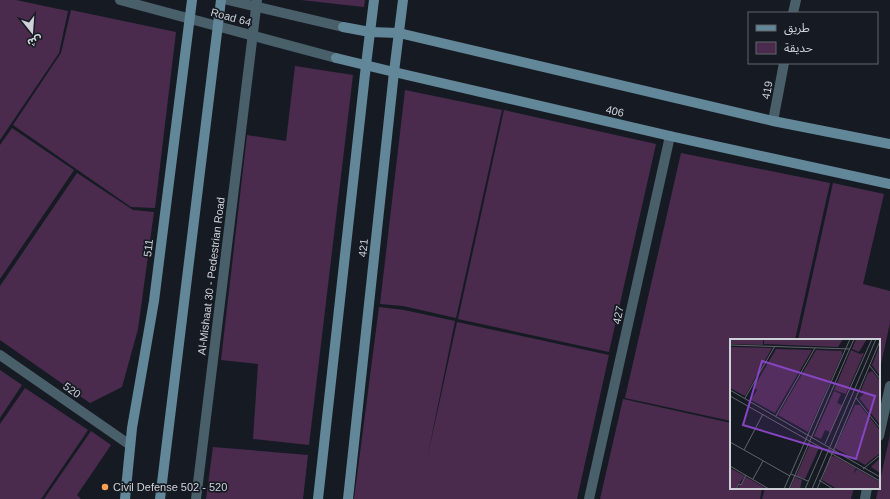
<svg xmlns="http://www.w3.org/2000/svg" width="890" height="499" font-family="Arial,'Noto Sans Arabic',sans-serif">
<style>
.green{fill:#4a2b4e}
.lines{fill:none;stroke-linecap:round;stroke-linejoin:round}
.street{stroke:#495f6a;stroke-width:10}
.secondary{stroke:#628798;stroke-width:10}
.poi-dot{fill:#fd9d54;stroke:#161b23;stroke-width:1.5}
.labels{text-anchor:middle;stroke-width:3.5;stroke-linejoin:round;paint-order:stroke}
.street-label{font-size:11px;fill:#ced2d8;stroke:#161b23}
.poi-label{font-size:11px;fill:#ced2d8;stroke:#161b23;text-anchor:start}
.inset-road{fill:none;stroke:#60646b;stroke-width:1}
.view{fill:#8745c3;fill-opacity:0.15;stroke:#8745c3;stroke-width:2}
.inset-edge{fill:none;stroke:#ced2d8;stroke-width:2}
</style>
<rect width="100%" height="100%" fill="#161b23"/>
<g class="green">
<polygon points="0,0 16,0 68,11 59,53 0,140"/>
<polygon points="301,0 365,0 364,7"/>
<polygon points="71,10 176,32 155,208 131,207 13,125 61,53"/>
<polygon points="295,66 353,75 309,445 253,439 258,364 221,360 247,135 286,141"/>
<polygon points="405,90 502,110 456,318 403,306 380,304"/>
<polygon points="504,110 656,144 609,352 458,319"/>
<polygon points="12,128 74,170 0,279 0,145"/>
<polygon points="681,153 830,183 795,340 731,340 731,421 625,398"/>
<polygon points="77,173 133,210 154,212 138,329 122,387 90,403 0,340 0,286"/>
<polygon points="833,183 884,194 863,284 890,291 890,323 879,373 879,340 798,340"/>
<polygon points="379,307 404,310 455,321 427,459 457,322 609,355 577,499 354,499"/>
<polygon points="0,370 22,385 0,418"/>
<polygon points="25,388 88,430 41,499 0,499 0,424"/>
<polygon points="623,399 731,423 731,488 762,488 760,499 600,499"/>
<polygon points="91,431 111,445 77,495 81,499 44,499"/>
<polygon points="890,435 890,499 876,499"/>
<polygon points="213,447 308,455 303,499 206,499"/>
<polygon points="765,488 854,488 851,499 762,499"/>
</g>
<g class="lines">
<g class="street">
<polyline points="120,0 336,58"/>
<polyline points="228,0 343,27"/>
<polyline points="793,13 796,0"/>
<polyline points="773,121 784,63"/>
<polyline points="0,355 130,445"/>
<polyline points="879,436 890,386"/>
<polyline points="196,499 257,0"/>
<polyline points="589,499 670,136"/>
<polyline points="865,499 867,488"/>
</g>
<g class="secondary">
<polyline points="343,27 370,32 399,33 773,121 890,144"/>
<polyline points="336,58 394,72 670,136 890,184"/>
<polyline points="125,499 132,428 154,301 192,0"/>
<polyline points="160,499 221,0"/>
<polyline points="318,499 366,65 374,0"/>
<polyline points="348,499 394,72 403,0"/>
</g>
</g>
<circle class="poi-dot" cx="105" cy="487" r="4"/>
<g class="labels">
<g class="street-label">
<text transform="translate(231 17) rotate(15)" y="4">Road 64</text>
<text transform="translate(767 90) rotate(-80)" y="4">419</text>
<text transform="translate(615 111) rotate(13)" y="4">406</text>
<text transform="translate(148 248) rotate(-83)" y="4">511</text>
<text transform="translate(363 248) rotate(-84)" y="4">421</text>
<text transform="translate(211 276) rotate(-83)" y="4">Al-Mishaat 30 - Pedestrian Road</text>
<text transform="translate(618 315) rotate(-78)" y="4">427</text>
<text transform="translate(72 390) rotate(35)" y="4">520</text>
</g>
<g class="poi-label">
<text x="113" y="491">Civil Defense 502 - 520</text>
</g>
</g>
<g transform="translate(730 339)">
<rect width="150" height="150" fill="#161b23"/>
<path d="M1 0H33V6L1 5ZM34 0H113L108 8 34 5ZM126 0H137L129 13 122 10ZM150 6V37L142 26ZM0 8 42 9 15 57 0 49ZM46 10 82 11 45 74 21 61 27 51 24 48ZM86 11 112 12V16L78 93 48 76ZM121 11 130 15 134 14 116 55 104 51ZM142 32 150 42V86L129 59 135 54 131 51 138 34ZM104 52 111 55 107 64 112 66 100 93 95 91 91 100 84 97ZM125 66H130L148 89 145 91 148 89 150 91V114L135 126 105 109ZM80 105 89 109 75 140 66 137ZM104 117 126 129 123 135 127 130 150 143V150H107L92 141 100 118ZM150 119V134L141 128ZM0 129 15 137 5 150H0ZM16 138 37 150H7ZM65 138 72 141 70 150H60Z" fill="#4a2b4e"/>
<path class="inset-road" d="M0 6 120 10M140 27 150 40M0 51 150 138M0 57 150 142M15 59 45 7M126 59 150 89M46 77 85 9M0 103 60 137M95 105 142 0M14 111 33 75M0 127 39 150M133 130 150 116M61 135 78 142M23 140 33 122M89 141 103 150M6 150 9 145 11 146 16 136M54 150 120 0M59 150 124 0M75 150 93 109M82 150 146 0M87 150 150 2"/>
<path class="view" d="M32 22 145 57 126 120 13 86Z"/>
<rect width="150" height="150" class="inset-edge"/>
</g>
<rect x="748" y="12" width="130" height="52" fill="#161b23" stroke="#60646b"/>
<rect x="756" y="25" width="20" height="6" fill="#628798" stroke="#60646b"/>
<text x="784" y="32" font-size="12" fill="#ced2d8">طريق</text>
<rect x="756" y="42" width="20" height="12" fill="#4a2b4e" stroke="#60646b"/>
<text x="784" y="52" font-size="12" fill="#ced2d8">حديقة</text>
<g transform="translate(32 32) rotate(163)" stroke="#161b23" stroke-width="3" paint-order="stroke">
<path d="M0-3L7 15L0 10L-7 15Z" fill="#ced2d8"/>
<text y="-6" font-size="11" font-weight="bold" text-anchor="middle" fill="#ced2d8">ش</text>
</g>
</svg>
